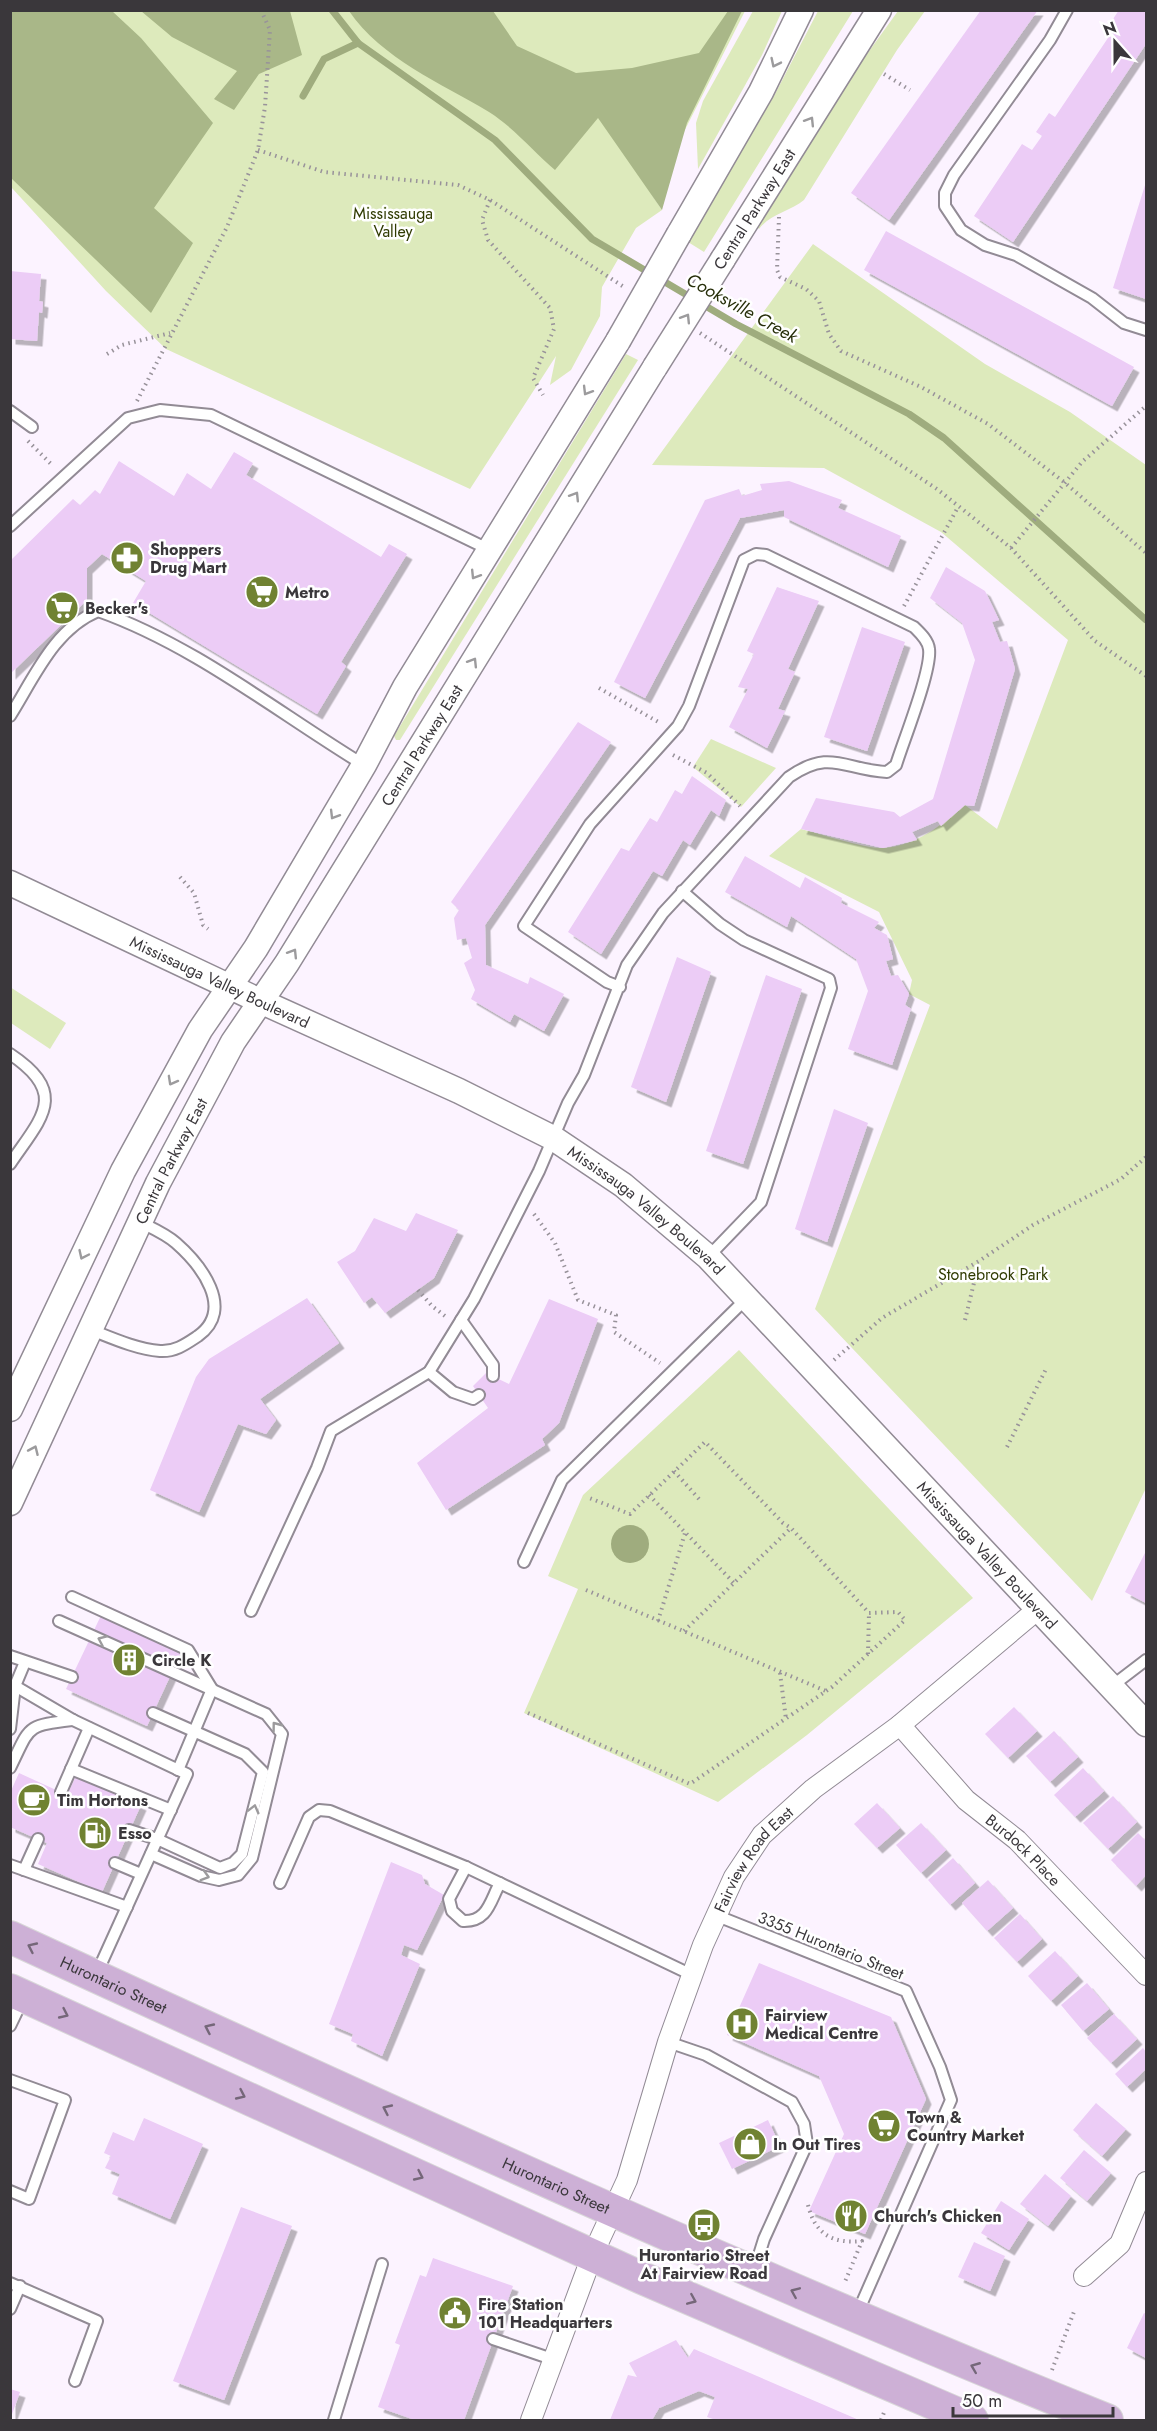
<svg xmlns="http://www.w3.org/2000/svg" width="1157" height="2431" font-family="Jost,sans-serif">
<style>
.green{fill:#ddeabc}
.forest{fill:#a9b788}
.water{fill:#9fac7e}
.lines{fill:none;stroke-linecap:round;stroke-linejoin:round}
.stream{stroke:#9fac7e;stroke-width:7}
.building{fill:#ecccf6;filter:url(#shadow)}
.service-casing{stroke:#928b95;stroke-width:14}
.minor-casing{stroke:#928b95;stroke-width:22}
.tertiary-casing{stroke:#928b95;stroke-width:27}
.primary-casing{stroke:#d8d7d8;stroke-width:34}
.path{stroke:#98929a;stroke-width:4;stroke-dasharray:1.5 4.5;stroke-linecap:butt}
.service{stroke:#fff;stroke-width:10}
.minor{stroke:#fff;stroke-width:20}
.tertiary{stroke:#fff;stroke-width:24}
.primary{stroke:#cdb0d6;stroke-width:32}
.tertiary-bridge-casing{stroke:#928b95;stroke-width:27;stroke-linecap:butt}
.tertiary-bridge{stroke:#fff;stroke-width:24}
.oneway{stroke:#9c9b9d}
.oneway2{stroke:#756779}
.labels{text-anchor:middle;stroke-width:5;stroke-linejoin:round;paint-order:stroke}
.street-label{font-size:16px;fill:#3a373b;stroke:#fff}
.park-label{font-size:16px;fill:#303b02;stroke:#fff}
.poi-label{font-size:16px;font-weight:bold;fill:#3a373b;stroke:#fff;text-anchor:start}
.water-label{font-size:18px;font-style:italic;fill:#272f0a;stroke:#fff}
</style>
<defs>
<filter id="shadow"><feDropShadow dx="5.5" dy="5.5" stdDeviation="0" flood-color="#0004"/></filter>
</defs>
<rect width="100%" height="100%" fill="#fcf3ff"/>
<g class="green">
<polygon points="11,11 745,11 652,195 662,210 636,228 602,287 600,316 571,370 550,385 556,356 470,489 166,349 106,291 11,187"/>
<polygon points="753,11 782,11 762,55 698,169 696,123 703,101"/>
<polygon points="818,11 853,11 704,252 688,242 775,94"/>
<path d="M898 11H925L897 50 804 200C791 211 770 214 759 229L755 224 841 90Z"/>
<path d="M813 244 985 364 1070 412 1146 465V1488L1092 1601 815 1309 930 1005 909 994 912 980 879 912 769 856 801 829C820 834 867 849 883 848 916 846 942 825 965 805L997 829 1068 640 941 532 824 468 652 465Z"/>
<polygon points="626,354 638,360 400,740 396,740 394,736"/>
<polygon points="711,739 776,768 741,807 693,767"/>
<polygon points="10,987 66,1023 50,1049 11,1023"/>
<polygon points="739,1350 973,1598 807,1735 718,1802 524,1713 578,1589 548,1576 583,1495"/>
</g>
<g class="forest">
<polygon points="10,11 112,11 141,38 213,123 154,208 193,243 151,313 11,178"/>
<polygon points="141,11 290,11 302,55 259,74 234,110 214,99 237,71 172,37"/>
<path d="M349 11H493L517 46 576 73 632 68 699 53 728 11H742L687 123 662 210 598 118 555 170C534 152 513 127 489 112 441 83 382 59 349 11Z"/>
</g>
<circle class="water" cx="630" cy="1544" r="19"/>
<g class="lines">
<g class="stream">
<polyline points="332,10 358,43 495,140 592,239 736,324 909,414 944,438 1146,620"/>
<polyline points="303,96 324,59 358,43"/>
</g>
</g>
<g class="building">
<polygon points="981,10 1038,10 889,220 851,193"/>
<polygon points="1119,10 1146,10 1146,44 1013,242 974,216 1022,144 1032,150 1042,136 1036,132 1049,113 1055,117 1116,26 1111,22"/>
<polygon points="1146,182 1146,299 1113,288"/>
<polygon points="886,231 1134,367 1112,406 864,270"/>
<polygon points="10,271 41,274 39,301 43,302 42,313 39,312 37,341 10,339"/>
<polygon points="234,452 253,463 246,475 381,557 389,544 407,554 341,662 346,666 317,714 133,603 146,581 102,554 87,568 87,600 10,674 10,561 73,499 80,505 95,490 100,494 119,461 174,496 187,473 211,489"/>
<polygon points="789,481 842,500 838,508 901,536 888,567 784,517 784,510 740,518 645,698 614,682 705,500 739,489 742,496 762,490 760,484"/>
<polygon points="946,567 985,591 999,620 992,622 1000,642 1007,641 1015,669 974,806 965,805 941,826 938,821 912,832 917,840 883,848 801,829 816,798 894,812 900,817 933,799 975,660 962,623 930,598"/>
<polygon points="777,587 819,601 788,669 795,672 778,709 785,711 767,748 729,727 748,689 738,687 754,654 747,651"/>
<polygon points="862,627 905,642 867,751 824,737"/>
<polygon points="578,722 611,742 485,925 486,965 528,984 530,977 564,994 544,1031 514,1014 510,1022 471,999 475,990 464,963 472,958 466,938 457,940 454,918 459,910 451,902"/>
<polygon points="692,776 726,800 719,816 711,810 690,845 683,840 662,876 653,871 601,954 568,932 621,848 629,851 650,818 657,822 675,790 682,794"/>
<polygon points="745,856 800,888 805,877 842,898 841,903 879,922 874,928 887,935 893,959 886,961 891,976 898,975 909,994 905,1005 911,1009 892,1065 848,1049 868,991 856,959 791,916 787,927 725,892"/>
<polygon points="677,957 711,972 666,1102 631,1087"/>
<polygon points="766,975 802,989 743,1164 706,1151"/>
<polygon points="834,1109 868,1123 827,1242 795,1229"/>
<polygon points="416,1213 458,1230 434,1278 385,1313 372,1297 364,1303 337,1262 355,1251 374,1218 406,1231"/>
<polygon points="307,1298 339,1343 260,1399 276,1420 266,1434 238,1424 199,1512 150,1490 196,1377 209,1359"/>
<polygon points="549,1299 598,1319 559,1423 542,1439 545,1445 446,1510 417,1463 488,1408 473,1386 486,1373 509,1384"/>
<polygon points="1146,1551 1146,1603 1125,1592"/>
<polygon points="106,1605 186,1642 147,1726 66,1689"/>
<polygon points="1014,1707 1037,1731 1008,1758 985,1734"/>
<polygon points="1054,1731 1078,1757 1050,1782 1026,1756"/>
<polygon points="1083,1768 1104,1791 1075,1817 1054,1795"/>
<polygon points="19,1773 67,1795 76,1776 141,1805 102,1892 38,1864 47,1843 10,1827 10,1793"/>
<polygon points="1113,1796 1137,1822 1108,1849 1083,1823"/>
<polygon points="877,1803 900,1828 877,1848 854,1824"/>
<polygon points="921,1823 946,1850 921,1873 896,1845"/>
<polygon points="1138,1833 1146,1841 1146,1875 1136,1886 1111,1860"/>
<polygon points="953,1858 975,1883 950,1905 928,1880"/>
<polygon points="391,1862 422,1875 425,1884 444,1895 417,1950 404,1945 401,1955 420,1964 382,2056 351,2041 353,2034 329,2024"/>
<polygon points="988,1880 1013,1908 987,1931 962,1903"/>
<polygon points="1020,1914 1042,1939 1017,1962 994,1938"/>
<polygon points="1055,1951 1078,1976 1051,2001 1028,1976"/>
<polygon points="759,1963 891,2017 926,2099 865,2234 809,2211 844,2134 819,2076 727,2035"/>
<polygon points="1087,1983 1109,2009 1083,2031 1061,2005"/>
<polygon points="1114,2014 1137,2039 1111,2063 1087,2038"/>
<polygon points="1143,2048 1146,2052 1146,2069 1127,2087 1115,2074"/>
<polygon points="1096,2103 1126,2129 1102,2156 1073,2130"/>
<polygon points="144,2118 203,2144 170,2219 112,2194 120,2174 105,2168 111,2156 104,2153 113,2132 134,2141"/>
<polygon points="768,2120 780,2146 732,2169 719,2143"/>
<polygon points="1084,2150 1111,2173 1087,2201 1060,2178"/>
<polygon points="1045,2174 1071,2196 1048,2226 1020,2204"/>
<polygon points="1001,2201 1029,2219 1009,2250 981,2233"/>
<polygon points="241,2207 292,2226 224,2400 173,2381"/>
<polygon points="974,2242 1005,2256 990,2291 958,2277"/>
<polygon points="433,2258 513,2286 464,2420 415,2420 378,2407 400,2345 395,2343 420,2275 426,2277"/>
<polygon points="1144,2313 1146,2314 1146,2358 1127,2348"/>
<polygon points="676,2340 688,2358 694,2349 859,2420 716,2420 707,2417 715,2397 699,2391 659,2408 652,2420 610,2420 628,2375 637,2377 629,2363"/>
<polygon points="10,2389 20,2392 11,2417 10,2417"/>
</g>
<g class="lines">
<defs>
<g id="service">
<polyline points="1067,10 1050,40 954,175 945,193 945,206 961,230 985,245 1016,255 1092,298 1124,323 1146,330"/>
<polyline points="10,411 32,427"/>
<polyline points="10,526 128,418 160,410 211,415 490,550"/>
<path d="M10 716C34 678 54 629 98 611 194 645 277 712 364 765"/>
<polyline points="682,891 720,924 744,940 829,979 831,988 761,1202 708,1257"/>
<path d="M10 1054C70 1094 41 1118 10 1164"/>
<polyline points="461,1320 493,1365 493,1376"/>
<path d="M89 1329C112 1338 136 1349 160 1351 175 1352 186 1344 198 1336 236 1309 200 1264 176 1243 166 1234 152 1228 140 1222"/>
<polyline points="429,1372 453,1392 473,1399 479,1395"/>
<polyline points="524,1562 562,1480 747,1298"/>
<polyline points="72,1597 188,1650 212,1689 178,1770"/>
<path d="M251 1611 317 1468 331 1431 429 1372 474 1299 539 1171 568 1103 584 1075 627 965 663 913 789 777C831 748 844 770 887 772L896 765C903 742 932 670 929 649 928 640 920 633 914 627L766 555 756 554 744 560 689 706 678 726 590 824 524 926 607 982 620 987"/>
<polyline points="59,1621 266,1714 282,1734 252,1858 238,1875 219,1880 201,1876 151,1854"/>
<polyline points="10,1656 72,1677"/>
<polyline points="15,1686 73,1720 187,1774 96,1975"/>
<polyline points="1112,1686 1146,1660"/>
<polyline points="10,1729 15,1686 25,1662"/>
<path d="M10 1768C31 1725 25 1726 73 1720"/>
<polyline points="71,1769 171,1810"/>
<polyline points="61,1792 89,1728"/>
<polyline points="129,1830 157,1839 220,1868 233,1863 242,1854 263,1772 245,1754 153,1713"/>
<polyline points="115,1863 141,1874"/>
<polyline points="10,1865 127,1907"/>
<path d="M466 1867 449 1899 452 1911 463 1921C488 1922 490 1901 500 1883"/>
<polyline points="24,1870 38,1839"/>
<polyline points="280,1883 309,1817 319,1810 330,1811 466,1867 692,1975"/>
<polyline points="715,1915 906,1991 940,2067 951,2100 857,2314"/>
<polyline points="10,2026 23,1999"/>
<polyline points="668,2042 706,2055 792,2102 804,2124 807,2144 764,2239 754,2271"/>
<polyline points="10,2080 65,2100 29,2199 10,2191"/>
<polyline points="10,2283 97,2321 75,2381"/>
<polyline points="10,2309 20,2286"/>
<polyline points="493,2339 552,2359"/>
<polyline points="334,2420 382,2264"/>
</g>
<g id="minor">
<path id="s1" d="M900 1725 966 1800 1017 1840 1146 1975"/>
<polyline points="1084,2276 1120,2244 1146,2182"/>
<path id="s2" d="M531 2420 592 2256 627 2180 668 2042 703 1945 734 1877 762 1835 813 1789 900 1725 1038 1609"/>
</g>
<g id="tertiary">
<polyline points="679,234 761,92 801,10"/>
<polyline points="723,259 879,10"/>
<path id="s3" d="M10 883 260 1001 459 1091 553 1138 623 1185 708 1257 1146 1724"/>
<polyline points="10,1409 123,1171 200,1030 256,948 364,765 405,687 618,341"/>
<path id="s4" d="M10 1503 158 1183 233 1042 287 963 655 367"/>
</g>
<g id="primary">
<path id="s5" d="M10 1937C374 2104 736 2271 1107 2420"/>
<polyline points="10,1990 642,2278 972,2420"/>
</g>
</defs>
<use href="#service" class="service-casing"/>
<use href="#minor" class="minor-casing"/>
<use href="#tertiary" class="tertiary-casing"/>
<use href="#primary" class="primary-casing"/>
<g class="path">
<polyline points="884,74 910,90"/>
<polyline points="258,150 324,172 458,185 490,200 624,287"/>
<polyline points="490,200 482,220 488,240 550,308 554,329 533,378 543,395"/>
<polyline points="779,217 777,270 780,277 806,289 819,301 829,334 841,351 921,387 988,424 1064,482 1146,553"/>
<polyline points="700,333 937,489 1011,548 1095,641 1146,676"/>
<polyline points="107,354 122,345 170,333"/>
<polyline points="137,401 227,227 258,150 265,107 270,30 261,10"/>
<polyline points="28,441 53,466"/>
<polyline points="1011,548 1082,462 1146,406"/>
<polyline points="904,606 958,507"/>
<polyline points="599,688 660,723"/>
<polyline points="673,755 707,773 740,806"/>
<polyline points="180,877 194,893 203,925 208,929"/>
<polyline points="534,1214 555,1243 578,1300 616,1315 614,1332 660,1363"/>
<polyline points="418,1290 432,1306 445,1316"/>
<polyline points="965,1320 979,1262"/>
<polyline points="834,1360 882,1318 979,1261 1033,1225 1121,1179 1146,1157"/>
<polyline points="1007,1447 1047,1367"/>
<polyline points="674,1471 699,1499"/>
<polyline points="649,1495 735,1584"/>
<polyline points="586,1590 826,1691"/>
<polyline points="658,1621 685,1533"/>
<polyline points="684,1631 791,1528"/>
<polyline points="868,1654 869,1613"/>
<polyline points="780,1673 786,1719"/>
<polyline points="528,1713 690,1784 832,1687 905,1620 898,1612 869,1613 791,1528 783,1523 705,1442 630,1514 587,1497"/>
<path d="M808 2205C815 2234 832 2244 862 2241L844 2284"/>
<polyline points="1052,2370 1075,2309"/>
<polyline points="881,2420 885,2410"/>
</g>
<use href="#service" class="service"/>
<use href="#minor" class="minor"/>
<use href="#tertiary" class="tertiary"/>
<use href="#primary" class="primary"/>
<defs>
<g id="tertiary-bridge">
<polyline points="618,341 679,234"/>
<polyline points="655,367 723,259"/>
</g>
</defs>
<use href="#tertiary-bridge" class="tertiary-bridge-casing"/>
<use href="#tertiary-bridge" class="tertiary-bridge"/>
</g>
<defs><path id="oneway-chevron" d="M-2-3.5L2.5 0L-2 3.5" fill="none" stroke-width="1.6" stroke-linecap="round" stroke-linejoin="round" transform="scale(1.5)"/></defs>
<g class="oneway">
<use href="#oneway-chevron" transform="translate(775 63) rotate(116)"/>
<use href="#oneway-chevron" transform="translate(810 121) rotate(-58)"/>
<use href="#oneway-chevron" transform="translate(686 318) rotate(-58)"/>
<use href="#oneway-chevron" transform="translate(587 391) rotate(121)"/>
<use href="#oneway-chevron" transform="translate(575 496) rotate(-58)"/>
<use href="#oneway-chevron" transform="translate(475 575) rotate(122)"/>
<use href="#oneway-chevron" transform="translate(473 662) rotate(-58)"/>
<use href="#oneway-chevron" transform="translate(334 815) rotate(121)"/>
<use href="#oneway-chevron" transform="translate(293 953) rotate(-58)"/>
<use href="#oneway-chevron" transform="translate(172 1081) rotate(119)"/>
<use href="#oneway-chevron" transform="translate(83 1255) rotate(115)"/>
<use href="#oneway-chevron" transform="translate(34 1450) rotate(-66)"/>
<use href="#oneway-chevron" transform="translate(102 1640) rotate(-156)"/>
<use href="#oneway-chevron" transform="translate(276 1726) rotate(-127)"/>
<use href="#oneway-chevron" transform="translate(254 1809) rotate(-76)"/>
<use href="#oneway-chevron" transform="translate(205 1876) rotate(16)"/>
</g>
<g class="oneway2">
<use href="#oneway-chevron" transform="translate(32 1947) rotate(-155)"/>
<use href="#oneway-chevron" transform="translate(64 2014) rotate(25)"/>
<use href="#oneway-chevron" transform="translate(209 2028) rotate(-155)"/>
<use href="#oneway-chevron" transform="translate(241 2095) rotate(25)"/>
<use href="#oneway-chevron" transform="translate(387 2109) rotate(-155)"/>
<use href="#oneway-chevron" transform="translate(419 2176) rotate(25)"/>
<use href="#oneway-chevron" transform="translate(795 2292) rotate(-157)"/>
<use href="#oneway-chevron" transform="translate(692 2300) rotate(23)"/>
<use href="#oneway-chevron" transform="translate(975 2367) rotate(-158)"/>
</g>
<defs>
<symbol id="pharmacy-disc" viewBox="-11 -11 22 22"><circle r="9.5" fill="#708232" stroke="#fff"/><path d="M-2-6h4v4h4v4h-4v4h-4v-4h-4v-4h4Z" fill="#fff"/></symbol>
<symbol id="supermarket-disc" viewBox="-11 -11 22 22"><circle r="9.5" fill="#708232" stroke="#fff"/><path d="M-6-5.5h2.5l.6 2H6L4.5 2H-2.5L-4.4-4H-6ZM-1.5 3.2a1.3 1.3 0 1 0 .1 0ZM3 3.2a1.3 1.3 0 1 0 .1 0Z" fill="#fff"/></symbol>
<symbol id="building-disc" viewBox="-11 -11 22 22"><circle r="9.5" fill="#708232" stroke="#fff"/><path d="M-4-6H4V6H1V3H-1V6H-4ZM-2.5-4.3h1.7v1.8h-1.7ZM.8-4.3h1.7v1.8H.8ZM-2.5-1h1.7V.8h-1.7ZM.8-1h1.7V.8H.8Z" fill="#fff"/></symbol>
<symbol id="cafe-disc" viewBox="-11 -11 22 22"><circle r="9.5" fill="#708232" stroke="#fff"/><path d="M-5.5-4.5H6V0H3Q3 3.5 0 3.5H-2.5Q-5.5 3.5-5.5 0ZM3-3.2v2h1.7v-2ZM-6 4.5H4V6H-6Z" fill="#fff"/></symbol>
<symbol id="fuel-disc" viewBox="-11 -11 22 22"><circle r="9.5" fill="#708232" stroke="#fff"/><path d="M-5.5-6h7V0h2V4h1.3V-2.5L3-4.5l.8-.8L6-3V5H2.5V1h-1V6h-7ZM-4.2-4.7v3.2H.2V-4.7Z" fill="#fff"/></symbol>
<symbol id="hospital-disc" viewBox="-11 -11 22 22"><circle r="9.5" fill="#708232" stroke="#fff"/><path d="M-5-5h3v3.5h4V-5h3V5h-3V1.5h-4V5h-3Z" fill="#fff"/></symbol>
<symbol id="shop-disc" viewBox="-11 -11 22 22"><circle r="9.5" fill="#708232" stroke="#fff"/><path d="M-5-2.5h2.3a2.7 3.5 0 0 1 5.4 0H5L5.5 6h-11ZM-1.5-2.5h3a1.5 2.3 0 0 0-3 0Z" fill="#fff"/></symbol>
<symbol id="restaurant-disc" viewBox="-11 -11 22 22"><circle r="9.5" fill="#708232" stroke="#fff"/><path d="M-5-6h1v4h1v-4h1v4h1v-4h1v5L-1.5 .5V6h-2V.5L-5-1ZM5-6V6H3V1.5H1.5Q1.5-4 5-6Z" fill="#fff"/></symbol>
<symbol id="bus-disc" viewBox="-11 -11 22 22"><circle r="9.5" fill="#708232" stroke="#fff"/><path d="M-5-6H5V4H4V6H2V4H-2V6H-4V4H-5ZM-3.5-4V0h7V-4ZM-3.5 1.2v1.5H-2V1.2ZM2 1.2v1.5H3.5V1.2Z" fill="#fff"/></symbol>
<symbol id="civic-disc" viewBox="-11 -11 22 22"><circle r="9.5" fill="#708232" stroke="#fff"/><path d="M-.6-6.5H3V-4.5H.6V-3L4-1V1h2V6H-6V1h2V-1L-.6-3ZM-1.2 2.5V6h2.4V2.5Z" fill="#fff"/></symbol>
</defs>
<g fill-rule="evenodd">
<use href="#pharmacy-disc" x="108" y="539" width="38" height="38"/>
<use href="#supermarket-disc" x="243" y="573" width="38" height="38"/>
<use href="#supermarket-disc" x="43" y="589" width="38" height="38"/>
<use href="#building-disc" x="110" y="1641" width="38" height="38"/>
<use href="#cafe-disc" x="15" y="1781" width="38" height="38"/>
<use href="#fuel-disc" x="76" y="1814" width="38" height="38"/>
<use href="#hospital-disc" x="723" y="2005" width="38" height="38"/>
<use href="#supermarket-disc" x="865" y="2107" width="38" height="38"/>
<use href="#shop-disc" x="731" y="2125" width="38" height="38"/>
<use href="#restaurant-disc" x="832" y="2197" width="38" height="38"/>
<use href="#bus-disc" x="685" y="2206" width="38" height="38"/>
<use href="#civic-disc" x="436" y="2294" width="38" height="38"/>
</g>
<g class="labels">
<g class="street-label">
<text transform="translate(754 209) rotate(-58)" y="6">Central Parkway East</text>
<text dy="6" stroke="none"><textPath href="#s4" startOffset="864">Central Parkway East</textPath></text>
<text dy="6" stroke="none"><textPath href="#s3" startOffset="232">Mississauga Valley Boulevard</textPath></text>
<text dy="6" stroke="none"><textPath href="#s4" startOffset="378">Central Parkway East</textPath></text>
<text dy="6" stroke="none"><textPath href="#s3" startOffset="718">Mississauga Valley Boulevard</textPath></text>
<text dy="6" stroke="none"><textPath href="#s3" startOffset="1204">Mississauga Valley Boulevard</textPath></text>
<text dy="6" stroke="none"><textPath href="#s1" startOffset="176">Burdock Place</textPath></text>
<text dy="6" stroke="none"><textPath href="#s2" startOffset="606">Fairview Road East</textPath></text>
<text transform="translate(831 1945) rotate(22)" y="6">3355 Hurontario Street</text>
<text dy="6" stroke="none"><textPath href="#s5" startOffset="114">Hurontario Street</textPath></text>
<text dy="6" stroke="none"><textPath href="#s5" startOffset="600">Hurontario Street</textPath></text>
</g>
<g class="park-label">
<text x="393" y="219">Mississauga<tspan x="393" dy="18">Valley</tspan></text>
<text x="993" y="1280">Stonebrook Park</text>
</g>
<g class="poi-label">
<text x="150" y="555">Shoppers<tspan x="150" dy="18">Drug Mart</tspan></text>
<text x="285" y="598">Metro</text>
<text x="85" y="614">Becker's</text>
<text x="152" y="1666">Circle K</text>
<text x="57" y="1806">Tim Hortons</text>
<text x="118" y="1839">Esso</text>
<text x="765" y="2021">Fairview<tspan x="765" dy="18">Medical Centre</tspan></text>
<text x="907" y="2123">Town &amp;<tspan x="907" dy="18">Country Market</tspan></text>
<text x="773" y="2150">In Out Tires</text>
<text x="874" y="2222">Church's Chicken</text>
<text x="704" y="2261" text-anchor="middle">Hurontario Street<tspan x="704" dy="18">At Fairview Road</tspan></text>
<text x="478" y="2310">Fire Station<tspan x="478" dy="18">101 Headquarters</tspan></text>
</g>
<g class="water-label">
<text transform="translate(742 308) rotate(29)" y="6">Cooksville Creek</text>
</g>
</g>
<rect width="1157" height="2431" fill="none" stroke="#3a373b" stroke-width="24"/>
<g transform="translate(1115 42) rotate(339)" stroke="#ffffff" stroke-width="4.5" paint-order="stroke">
<path d="M0-4.5L10 22L0 15L-10 22Z" fill="#3a373b"/>
<text y="-9" font-size="16" font-weight="bold" text-anchor="middle" fill="#3a373b">N</text>
</g>
<path d="M953 2407v9h160v-9" fill="none" stroke="#3a373b" stroke-width="3"/>
<text x="962" y="2407" font-size="18" fill="#3a373b" stroke="#ffffff" stroke-width="4.5" paint-order="stroke">50 m</text>
</svg>
